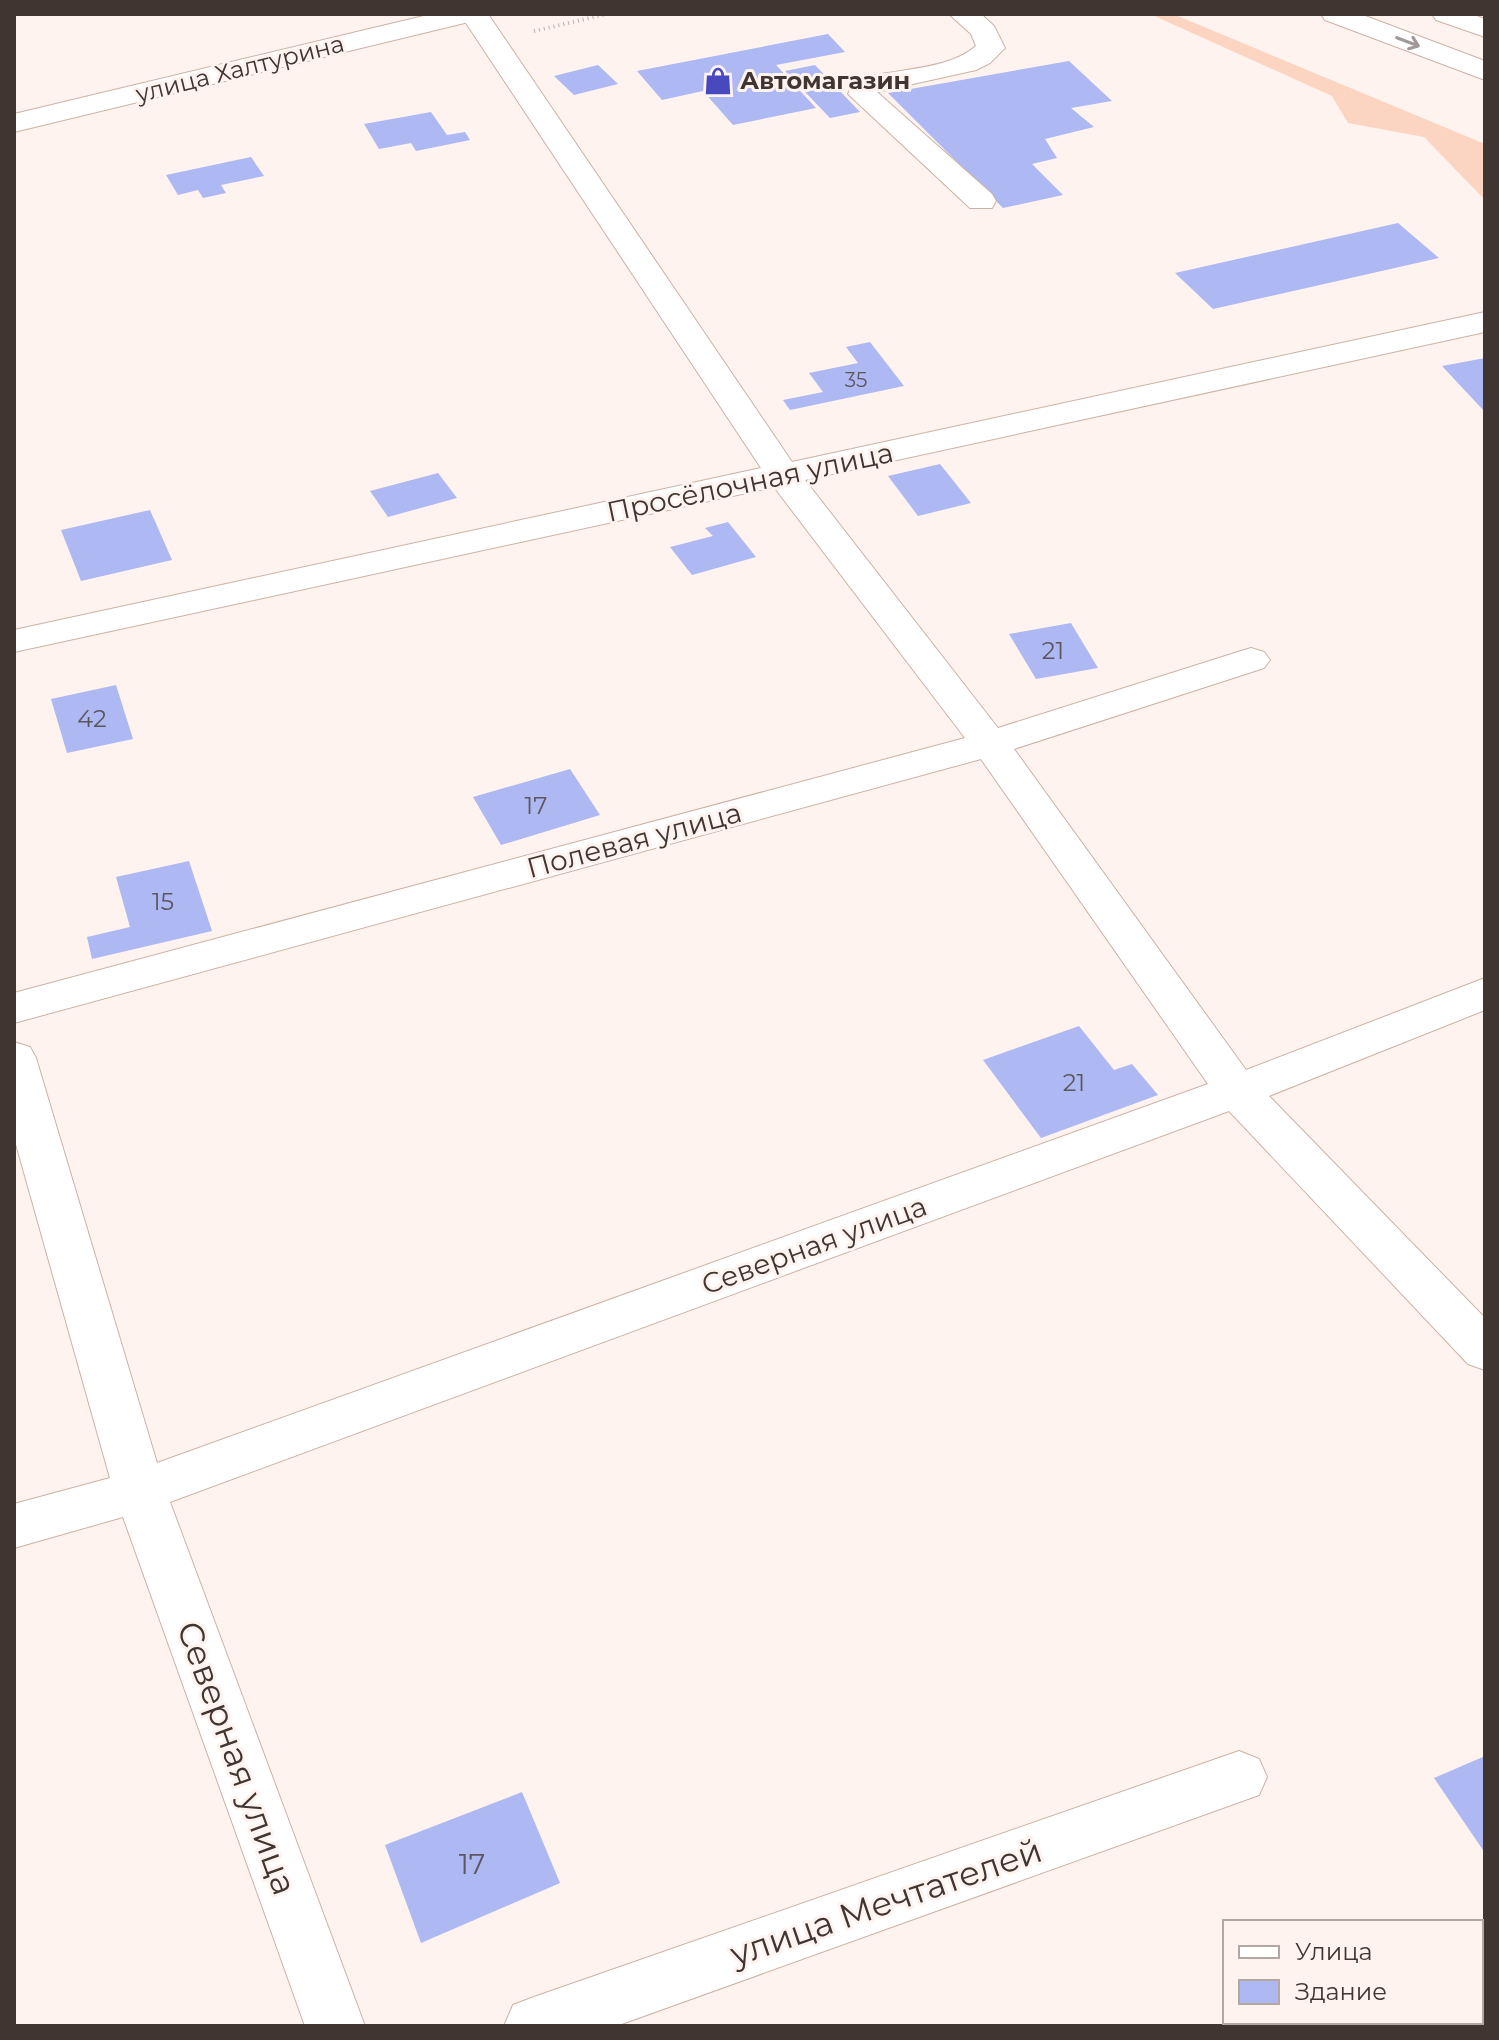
<svg xmlns="http://www.w3.org/2000/svg" width="1499" height="2040" font-family="Montserrat,sans-serif">
<style>
.green{fill:#fcd5c2}
.building{fill:#aeb8f2}
.lines{fill:none;stroke-linecap:round;stroke-linejoin:round}
.minor-casing{stroke:#ccb2a6;stroke-width:2}
.secondary-casing{stroke:#ccb2a6;stroke-width:2}
.trunk-casing{stroke:#ccb2a6;stroke-width:2}
.path{stroke:#bcb1ac;stroke-width:4;stroke-dasharray:1 4;stroke-linecap:butt}
.minor{fill:#fff;fill-rule:evenodd}
.secondary{fill:#fff;fill-rule:evenodd}
.trunk{fill:#fff;fill-rule:evenodd}
.oneway{stroke:#a09a98}
.labels{text-anchor:middle;stroke-width:6;stroke-linejoin:round;paint-order:stroke}
.far-number-label{font-size:20px;fill:#5c5660}
.far-street-label{font-size:24px;fill:#403530;stroke:#fef3ee}
.far-poi-label{font-size:24px;font-weight:bold;fill:#403530;stroke:#fef3ee;text-anchor:start}
.number-label{font-size:24px;fill:#5c5660}
.street-label{font-size:28px;fill:#403530;stroke:#fef3ee}
.near-number-label{font-size:28px;fill:#5c5660}
.near-street-label{font-size:34px;fill:#403530;stroke:#fef3ee}
</style>
<rect width="100%" height="100%" fill="#fef3ee"/>
<polygon class="green" points="1150,14 1173,14 1485,144 1485,200 1424,137 1348,123 1332,96"/>
<g class="building">
<polygon points="828,34 845,52 776,65 816,108 733,125 703,91 662,100 637,71"/>
<polygon points="1069,61 1112,101 1071,108 1094,127 1045,139 1057,158 1032,164 1063,195 1003,208 888,93"/>
<polygon points="598,65 618,84 574,95 554,76"/>
<polygon points="815,65 860,112 830,118 785,71"/>
<polygon points="431,112 447,135 465,132 470,140 416,151 411,143 379,149 364,124"/>
<polygon points="251,157 264,176 221,185 226,193 203,198 198,190 178,195 166,175"/>
<polygon points="1398,223 1439,258 1213,309 1175,273"/>
<polygon points="870,342 904,386 790,410 783,400 823,392 809,373 858,363 846,347"/>
<polygon points="1485,358 1485,412 1442,366"/>
<polygon points="940,464 971,503 918,516 888,476"/>
<polygon points="438,473 457,498 388,517 370,491"/>
<polygon points="150,510 172,560 81,581 61,530"/>
<polygon points="728,522 756,557 692,575 670,547 713,536 705,528"/>
<polygon points="1071,623 1098,668 1036,679 1009,634"/>
<polygon points="116,685 133,739 67,753 51,699"/>
<polygon points="570,769 600,815 501,845 473,797"/>
<polygon points="189,861 212,931 92,959 87,937 130,927 116,877"/>
<polygon points="1079,1026 1114,1070 1132,1064 1158,1095 1041,1138 983,1060"/>
<polygon points="1485,1756 1485,1853 1434,1778"/>
<polygon points="522,1792 560,1883 421,1943 385,1845"/>
</g>
<g class="lines">
<defs>
<g id="minor">
<polygon points="460,14 488,14 792,462 1485,312 1485,332 805,480 998,728 1238,652 1251,648 1264,652 1270,660 1264,668 1014,749 1246,1070 1485,978 1485,1010 1269,1096 1485,1318 1485,1370 1468,1364 1229,1111 170,1502 365,2026 305,2026 123,1517 14,1548 14,1504 110,1478 14,1137 14,1042 30,1047 36,1058 157,1463 1208,1084 981,759 14,1023 14,993 965,738 774,487 14,652 14,630 761,468"/>
<path d="M949 14H981L994 26 1005 48 990 63 976 70 877 92 992 194 996 201 992 208H970L848 94 855 80C892 68 946 72 976 46L971 34Z"/>
<polygon points="1239,1751 1259,1759 1267,1777 1259,1795 616,2026 504,2026 513,2005 534,1997"/>
</g>
<polygon id="secondary" points="432,14 481,14 477,20 14,132 14,114"/>
<g id="trunk">
<polygon points="1321,14 1360,14 1485,61 1485,80 1325,20"/>
<polygon points="1432,14 1471,14 1485,19 1485,37 1436,20"/>
</g>
</defs>
<use href="#minor" class="minor-casing"/>
<use href="#secondary" class="secondary-casing"/>
<use href="#trunk" class="trunk-casing"/>
<polyline class="path" points="534,31 607,14"/>
<use href="#minor" class="minor"/>
<use href="#secondary" class="secondary"/>
<use href="#trunk" class="trunk"/>
</g>
<defs><path id="oneway-shaft" d="M-6 0H5M1.5-3L5.5 0L1.5 3" fill="none" stroke-width="1.6" stroke-linecap="round" stroke-linejoin="round" transform="scale(2)"/></defs>
<use class="oneway" href="#oneway-shaft" transform="translate(1408 42) rotate(21)"/>
<defs>
<symbol id="shop-bare" viewBox="-9 -9 18 18"><path d="M-5-2.5h2.3a2.7 3.5 0 0 1 5.4 0H5L5.5 6h-11ZM-1.5-2.5h3a1.5 2.3 0 0 0-3 0Z" fill="#4849bf" stroke="#fef3ee" stroke-width="2.5" paint-order="stroke"/></symbol>
</defs>
<g fill-rule="evenodd">
<use href="#shop-bare" x="698" y="61" width="40" height="40"/>
</g>
<g class="labels">
<g class="far-number-label">
<text x="856" y="387">35</text>
</g>
<g class="far-street-label">
<text transform="translate(240 69) rotate(-14)" y="8">улица Халтурина</text>
</g>
<g class="far-poi-label">
<text x="740" y="89">Автомагазин</text>
</g>
<g class="number-label">
<text x="1053" y="659">21</text>
<text x="92" y="727">42</text>
<text x="536" y="814">17</text>
<text x="163" y="910">15</text>
<text x="1074" y="1091">21</text>
</g>
<g class="street-label">
<text transform="translate(750 482) rotate(-12)" y="10">Просёлочная улица</text>
<text transform="translate(634 840) rotate(-15)" y="10">Полевая улица</text>
<text transform="translate(814 1245) rotate(-20)" y="10">Северная улица</text>
</g>
<g class="near-number-label">
<text x="472" y="1874">17</text>
</g>
<g class="near-street-label">
<text transform="translate(237 1758) rotate(70)" y="12">Северная улица</text>
<text transform="translate(886 1902) rotate(-19)" y="12">улица Мечтателей</text>
</g>
</g>
<rect width="1499" height="2040" fill="none" stroke="#403530" stroke-width="32"/>
<rect x="1223" y="1920" width="260" height="104" fill="#fef3ee" stroke="#b2a7a2" stroke-width="2"/>
<rect x="1239" y="1946" width="40" height="12" fill="#ffffff" stroke="#b2a7a2" stroke-width="2"/>
<text x="1295" y="1960" font-size="24" fill="#403530">Улица</text>
<rect x="1239" y="1980" width="40" height="24" fill="#aeb8f2" stroke="#b2a7a2" stroke-width="2"/>
<text x="1295" y="2000" font-size="24" fill="#403530">Здание</text>
</svg>
